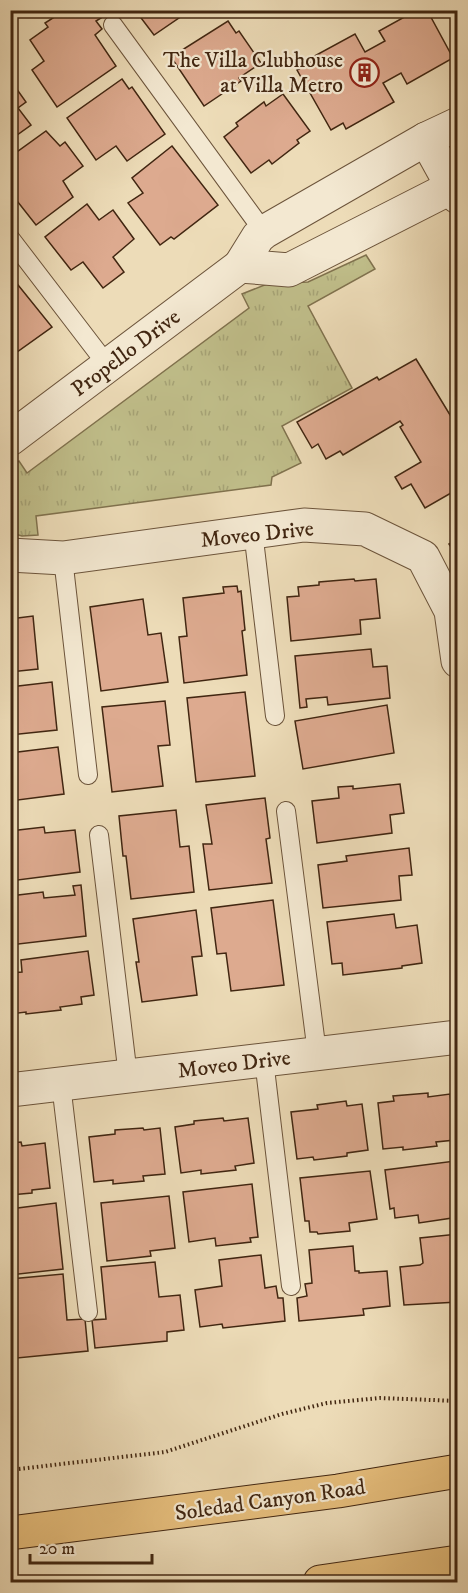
<svg xmlns="http://www.w3.org/2000/svg" width="468" height="1593" font-family="'IM FELL DW Pica',serif">
<style>
.park{fill:url(#park-tufts);stroke:#80724e;stroke-width:1.5}
.building{fill:#ddaa8f;stroke:#412611;stroke-width:1.5}
.lines{fill:none;stroke-linecap:round;stroke-linejoin:round}
.service-casing{stroke:#6c543b;stroke-width:20}
.minor-casing{stroke:#6c543b;stroke-width:35}
.primary-casing{stroke:#412611;stroke-width:35}
.path{stroke:#412611;stroke-width:4;stroke-dasharray:1.5 3;stroke-linecap:butt}
.service{stroke:#f3e8d1;stroke-width:18}
.minor{stroke:#f3e8d1;stroke-width:33}
.primary{stroke:#e6be7c;stroke-width:33}
.labels{text-anchor:middle;stroke-width:4.5;stroke-linejoin:round;paint-order:stroke}
.poi-label{font-size:22px;fill:#412611;stroke:#f3e8d1;text-anchor:end}
.street-label{font-size:22px;fill:#412611;stroke:#f3e8d1}
</style>
<defs>
<pattern id="park-tufts" width="24" height="20" patternUnits="userSpaceOnUse" patternTransform="scale(1.5)"><rect width="24" height="20" fill="#c0be8a"/><path d="M3 7l-1-3M5 7V3M7 7l1-3M15 17l-1-3M17 17v-4M19 17l1-3" fill="none" stroke="#a6a376"/></pattern>
</defs>
<rect width="100%" height="100%" fill="#eddcb8"/>
<filter id="stains"><feTurbulence type="fractalNoise" baseFrequency=".00333" numOctaves="4"/><feColorMatrix values="0 0 0 0 .2 0 0 0 0 .09 0 0 0 0 .02 0 0 0 .5 -.17"/></filter>
<radialGradient id="worn" r=".72"><stop offset=".6" stop-color="#630" stop-opacity="0"/><stop offset="1" stop-color="#630" stop-opacity=".3"/></radialGradient>
<polygon class="park" points="366,255 375,269 308,306 352,388 282,426 301,463 272,477 271,485 36,516 38,535 22,536 11,533 10,467 19,461 27,473 249,308 242,294 267,284 308,282"/>
<g class="building">
<polygon points="70,10 96,10 101,18 96,21 102,29 95,35 116,66 57,107 32,70 44,61 30,40 48,27 45,23 59,14 61,17"/>
<polygon points="135,10 189,10 189,11 154,35"/>
<polygon points="417,10 427,10 453,58 407,84 401,73 383,83 394,102 346,129 343,123 331,130 297,70 311,62 309,59 355,34 365,52 385,41 379,31"/>
<polygon points="228,21 236,33 239,31 261,63 239,78 241,81 204,106 171,57"/>
<polygon points="122,79 129,89 132,87 165,134 127,161 116,146 96,160 67,118"/>
<polygon points="11,81 26,102 18,108 31,125 10,140"/>
<polygon points="283,94 310,131 297,140 299,143 272,164 269,160 251,173 224,137 238,126 236,123 264,102 266,106"/>
<polygon points="46,131 60,146 65,142 83,166 63,181 73,197 36,225 10,192 10,172 15,169 10,162 10,157"/>
<polygon points="172,146 218,205 174,239 171,237 160,245 128,203 143,193 132,178"/>
<polygon points="87,204 99,220 113,210 134,239 113,257 124,272 103,288 83,262 71,270 45,237"/>
<polygon points="10,275 52,327 10,357"/>
<polygon points="416,359 458,428 458,489 425,508 411,484 402,489 395,477 421,462 400,427 403,425 400,421 343,455 340,451 326,459 318,444 312,448 297,422 377,377 379,380"/>
<polygon points="458,539 458,558 449,544"/>
<polygon points="354,579 355,581 376,579 380,618 360,620 361,634 291,641 287,597 299,596 298,587 319,585 319,582"/>
<polygon points="237,586 238,592 241,591 245,630 242,631 247,675 184,683 179,637 187,636 183,598 224,593 223,587"/>
<polygon points="143,599 148,635 161,633 168,682 101,691 90,607"/>
<polygon points="33,616 38,669 10,672 10,619"/>
<polygon points="371,649 373,667 387,666 390,698 328,705 327,697 306,699 307,707 300,708 295,656"/>
<polygon points="52,682 57,730 10,735 10,687"/>
<polygon points="245,692 255,776 196,782 187,698"/>
<polygon points="165,701 170,745 158,746 163,786 112,792 102,707"/>
<polygon points="387,705 394,753 303,769 295,721"/>
<polygon points="58,747 64,794 10,801 10,753"/>
<polygon points="400,784 404,813 390,815 392,833 317,843 312,801 339,798 338,787 353,786 353,789"/>
<polygon points="265,798 270,838 266,839 272,883 209,890 203,844 212,844 206,805"/>
<polygon points="176,810 180,847 189,846 194,892 131,899 126,856 123,856 119,816"/>
<polygon points="44,827 45,833 75,830 80,872 10,881 10,831"/>
<polygon points="409,848 412,875 399,876 401,900 323,908 318,865 347,861 346,856"/>
<polygon points="81,885 86,936 10,945 10,896 43,892 44,898 75,895 73,886"/>
<polygon points="273,900 284,985 231,991 226,953 217,954 211,908"/>
<polygon points="196,910 202,956 192,957 197,995 142,1002 136,962 139,962 133,919"/>
<polygon points="394,914 396,928 417,925 422,963 402,966 402,968 343,975 342,963 332,964 327,922"/>
<polygon points="88,951 94,995 81,997 82,1004 60,1007 61,1010 26,1014 26,1012 10,1014 10,973 22,972 21,960"/>
<polygon points="428,1093 428,1097 450,1094 455,1140 436,1142 437,1146 403,1150 403,1147 383,1149 378,1103 394,1101 393,1096"/>
<polygon points="346,1101 347,1106 362,1104 368,1150 347,1153 347,1156 314,1160 313,1157 297,1159 291,1112 318,1109 317,1105"/>
<polygon points="223,1118 224,1121 248,1118 254,1163 235,1166 236,1170 201,1174 201,1170 181,1173 175,1127 194,1124 194,1121"/>
<polygon points="143,1128 144,1130 160,1128 165,1174 143,1176 144,1181 113,1184 113,1180 94,1182 89,1137 115,1134 115,1130"/>
<polygon points="21,1142 22,1146 45,1143 50,1188 32,1190 32,1193 10,1195 10,1143"/>
<polygon points="455,1161 458,1183 458,1215 452,1215 452,1218 419,1223 418,1215 395,1218 394,1208 390,1209 385,1170"/>
<polygon points="370,1171 377,1219 349,1223 350,1231 318,1234 317,1232 310,1232 309,1221 305,1221 300,1178"/>
<polygon points="252,1184 258,1237 250,1238 251,1242 216,1246 215,1238 189,1242 183,1192"/>
<polygon points="169,1196 175,1248 150,1251 151,1256 107,1261 101,1203"/>
<polygon points="56,1203 63,1269 10,1275 10,1209"/>
<polygon points="458,1234 458,1302 404,1305 400,1267 420,1265 423,1263 420,1238"/>
<polygon points="353,1246 355,1271 359,1271 359,1273 387,1271 390,1306 363,1309 364,1315 299,1321 297,1298 307,1296 305,1284 312,1283 309,1250"/>
<polygon points="261,1255 265,1288 276,1286 278,1298 283,1298 285,1321 223,1328 222,1324 200,1327 195,1290 222,1286 219,1260"/>
<polygon points="155,1262 159,1297 180,1295 184,1330 167,1332 167,1341 95,1348 92,1320 106,1319 101,1267"/>
<polygon points="63,1274 67,1320 85,1319 88,1351 17,1358 16,1350 10,1350 10,1316 14,1316 10,1279"/>
</g>
<g class="lines">
<defs>
<g id="service">
<polyline points="113,25 264,232"/>
<polyline points="10,238 108,366"/>
<polyline points="253,531 275,716"/>
<polyline points="63,558 88,775"/>
<polyline points="286,811 317,1053"/>
<polyline points="99,835 128,1076"/>
<polyline points="264,1060 291,1286"/>
<polyline points="61,1084 88,1312"/>
</g>
<g id="minor">
<polyline points="458,124 426,139 264,232 258,237 240,266 289,270 458,184"/>
<polyline points="426,139 458,197"/>
<polyline points="10,439 240,266"/>
<polyline points="10,555 63,558 304,525 365,529 423,557 451,611 458,661"/>
<polyline points="10,1090 458,1037"/>
</g>
<g id="primary">
<polyline points="10,1533 338,1491 458,1471"/>
<polyline points="320,1582 458,1562"/>
</g>
</defs>
<use href="#service" class="service-casing"/>
<use href="#minor" class="minor-casing"/>
<use href="#primary" class="primary-casing"/>
<polyline class="path" points="10,1470 165,1452 282,1414 327,1403 380,1398 458,1401"/>
<use href="#service" class="service"/>
<use href="#minor" class="minor"/>
<use href="#primary" class="primary"/>
</g>
<defs>
<symbol id="building-ring" viewBox="-11 -11 22 22"><circle r="9.5" fill="#f3e8d1" stroke="#8f2418" stroke-width="1.5"/><path d="M-4-6H4V6H1V3H-1V6H-4ZM-2.5-4.3h1.7v1.8h-1.7ZM.8-4.3h1.7v1.8H.8ZM-2.5-1h1.7V.8h-1.7ZM.8-1h1.7V.8H.8Z" fill="#8f2418"/></symbol>
</defs>
<g fill-rule="evenodd">
<use href="#building-ring" x="348" y="56" width="33" height="33"/>
</g>
<g class="labels">
<g class="poi-label">
<text x="343" y="67">The Villa Clubhouse<tspan x="343" dy="25">at Villa Metro</tspan></text>
</g>
<g class="street-label">
<text transform="translate(125 352) rotate(-37)" y="8">Propello Drive</text>
<text transform="translate(257 533) rotate(-6)" y="8">Moveo Drive</text>
<text transform="translate(234 1063) rotate(-7)" y="8">Moveo Drive</text>
<text transform="translate(270 1499) rotate(-8)" y="8">Soledad Canyon Road</text>
</g>
</g>
<rect width="468" height="1593" fill="none" stroke="#eddcb8" stroke-width="36"/>
<rect x="12" y="12" width="444" height="1569" fill="none" stroke="#412611" stroke-width="3"/>
<rect x="18" y="18" width="432" height="1557" fill="none" stroke="#412611" stroke-width="1.5"/>
<path d="M30 1554v9h122v-9" fill="none" stroke="#412611" stroke-width="3"/>
<text x="39" y="1554" font-size="18" fill="#412611" stroke="#f3e8d1" stroke-width="4.5" paint-order="stroke">20 m</text>
<rect width="100%" height="100%" filter="url(#stains)"/>
<rect width="100%" height="100%" fill="url(#worn)"/>
</svg>
